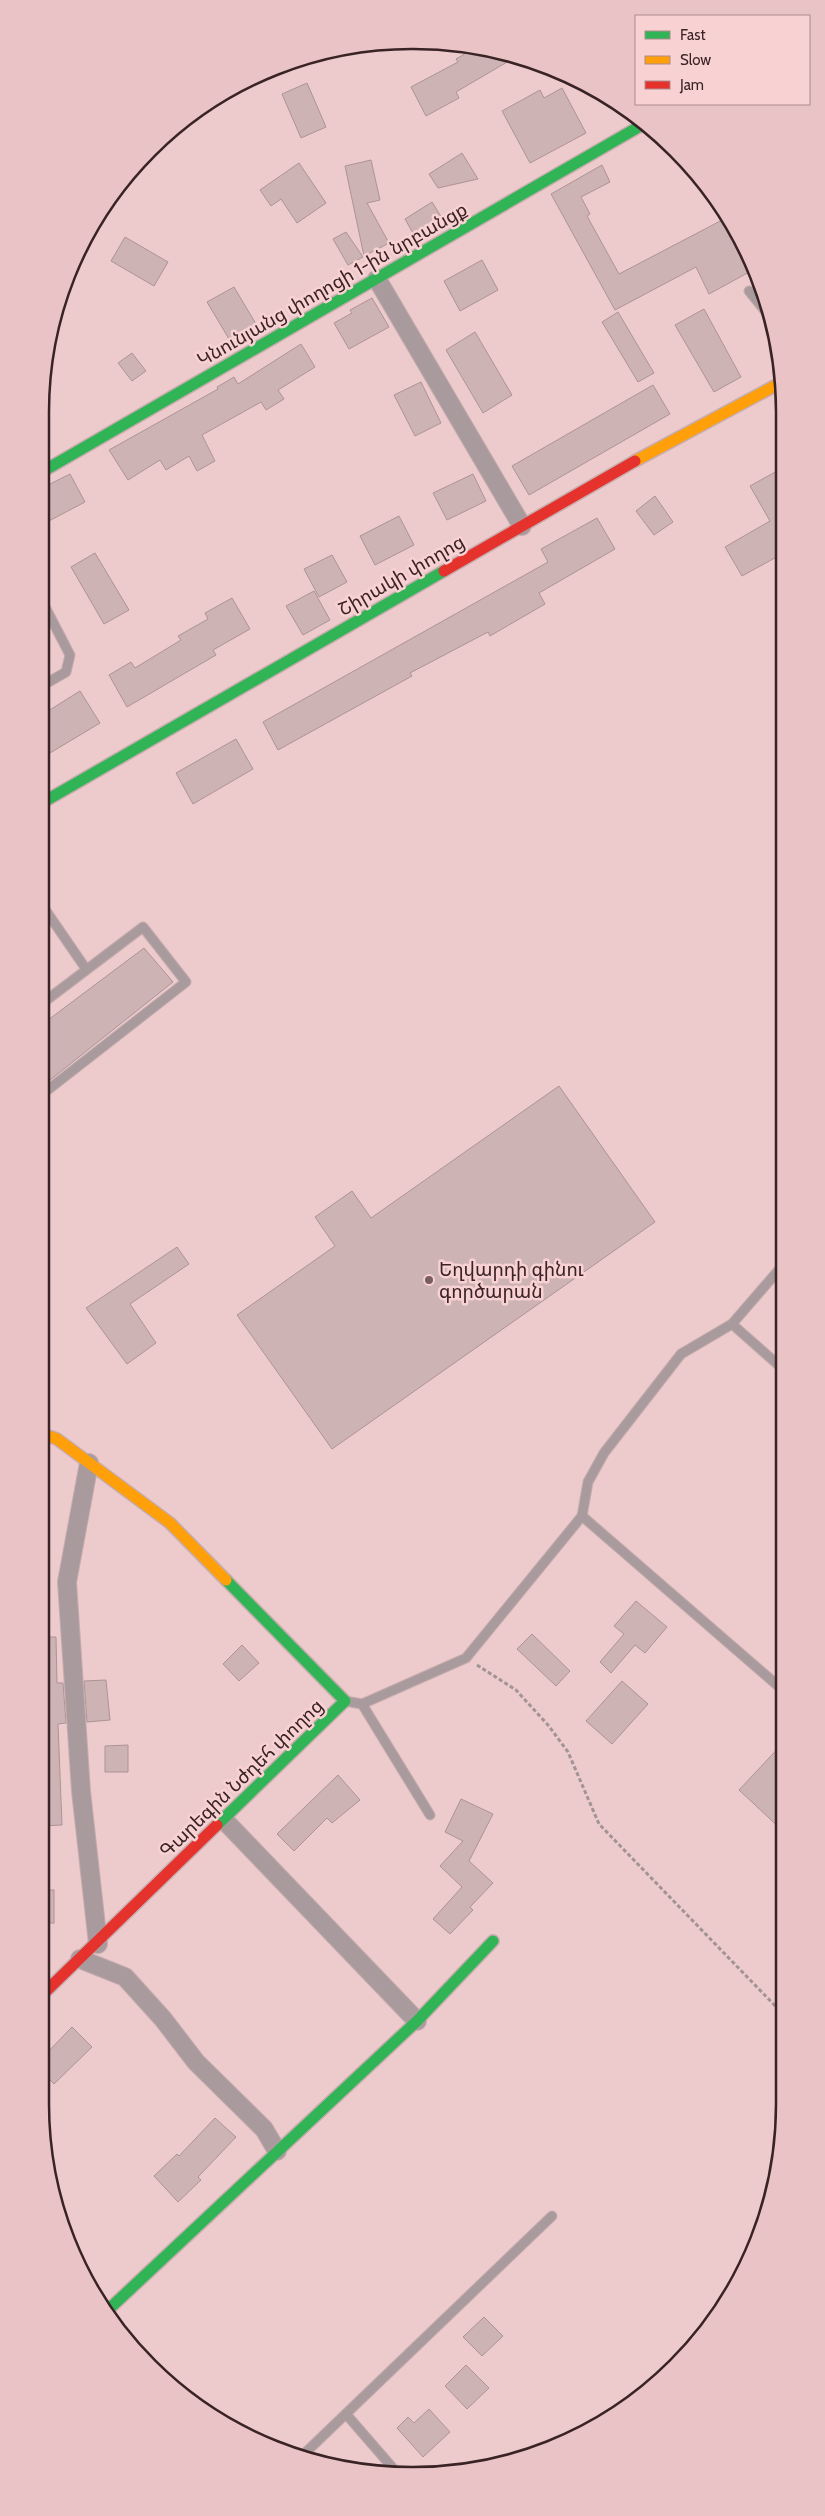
<svg xmlns="http://www.w3.org/2000/svg" width="825" height="2516" font-family="Cabin,'Noto Sans Armenian',sans-serif">
<style>
.building{fill:#ceb3b4;stroke:#ad9395}
.lines{fill:none;stroke-linecap:round;stroke-linejoin:round}
.lane-casing{stroke:#c7acae;stroke-width:11}
.street-casing{stroke:#c7acae;stroke-width:20}
.fast-casing{stroke:#c7acae;stroke-width:14}
.slow-casing{stroke:#c7acae;stroke-width:14}
.jam-casing{stroke:#c7acae;stroke-width:14}
.path{stroke:#a29394;stroke-width:3;stroke-dasharray:4 2.5;stroke-linecap:butt}
.lane{stroke:#a99b9d;stroke-width:9}
.street{stroke:#a99b9d;stroke-width:18}
.fast{stroke:#30b455;stroke-width:11}
.slow{stroke:#ff9f0a;stroke-width:11}
.jam{stroke:#e5322d;stroke-width:11}
.poi-dot{fill:#795e60;stroke:#f8d1d3;stroke-width:2}
.labels{text-anchor:middle;stroke-width:5;stroke-linejoin:round;paint-order:stroke}
.street-label{font-size:19px;fill:#3a2325;stroke:#f8d1d3}
.poi-label{font-size:19px;fill:#3a2325;stroke:#f8d1d3;text-anchor:start}
.rim{fill:none;stroke:#3a2325;stroke-width:2.5}
</style>
<rect width="100%" height="100%" fill="#edcbcd"/>
<g class="building">
<polygon points="478,46 514,58 456,92 459,98 426,116 411,87 458,62 456,59"/>
<polygon points="307,83 326,127 301,138 282,94"/>
<polygon points="562,88 586,133 530,163 502,111 540,90 544,98"/>
<polygon points="462,153 478,179 438,188 429,174"/>
<polygon points="371,160 380,200 367,203 389,243 364,256 345,166"/>
<polygon points="299,163 326,203 297,223 281,199 271,206 260,190"/>
<polygon points="602,165 610,182 581,197 590,214 587,216 619,274 726,218 747,248 753,270 709,294 696,267 615,310 551,194"/>
<polygon points="432,202 442,218 414,235 405,219"/>
<polygon points="346,232 363,257 348,265 333,239"/>
<polygon points="125,237 168,262 154,286 111,261"/>
<polygon points="482,260 498,290 460,311 444,281"/>
<polygon points="234,287 256,324 229,339 207,302"/>
<polygon points="372,298 389,327 349,349 334,323 352,313 350,310"/>
<polygon points="704,309 741,377 714,392 675,325"/>
<polygon points="618,312 654,373 638,382 602,322"/>
<polygon points="475,332 512,395 483,413 446,350"/>
<polygon points="301,344 315,367 278,390 284,399 266,410 261,402 202,435 215,461 197,471 189,456 166,470 160,460 128,480 109,450 218,389 217,387 234,377 238,384"/>
<polygon points="132,353 146,371 132,381 118,363"/>
<polygon points="421,382 441,423 415,436 394,395"/>
<polygon points="653,385 670,414 529,495 512,466"/>
<polygon points="777,471 782,480 782,554 742,576 725,547 770,521 750,486"/>
<polygon points="70,474 85,502 45,523 40,513 40,489"/>
<polygon points="473,474 486,501 447,520 433,493"/>
<polygon points="655,496 673,522 654,535 636,511"/>
<polygon points="399,516 414,545 375,565 360,536"/>
<polygon points="597,518 615,549 539,593 545,604 490,636 488,632 410,673 412,676 278,750 263,722 548,562 541,549"/>
<polygon points="95,553 129,610 104,624 71,567"/>
<polygon points="332,555 347,582 319,597 304,569"/>
<polygon points="314,591 330,620 303,635 286,606"/>
<polygon points="232,598 250,629 213,650 216,655 127,707 109,675 131,662 135,668 181,640 178,636 208,619 205,613"/>
<polygon points="80,691 100,723 40,759 40,716"/>
<polygon points="236,739 253,769 193,804 176,773"/>
<polygon points="144,948 173,982 40,1088 40,1026"/>
<polygon points="559,1086 655,1222 332,1449 237,1315 335,1246 315,1217 352,1191 371,1218"/>
<polygon points="177,1247 189,1264 130,1304 156,1343 127,1364 86,1308"/>
<polygon points="636,1601 667,1627 645,1653 635,1645 611,1673 600,1662 624,1634 614,1626"/>
<polygon points="532,1634 570,1671 556,1686 517,1649"/>
<polygon points="40,1637 56,1637 57,1683 63,1683 66,1723 58,1724 62,1825 40,1826"/>
<polygon points="242,1645 259,1663 239,1681 223,1664"/>
<polygon points="106,1680 110,1720 87,1722 84,1681"/>
<polygon points="622,1681 648,1704 612,1744 586,1721"/>
<polygon points="784,1742 784,1832 739,1790"/>
<polygon points="128,1745 128,1772 105,1772 105,1746"/>
<polygon points="338,1775 360,1800 332,1823 327,1818 294,1851 277,1834"/>
<polygon points="461,1799 493,1814 469,1861 493,1883 470,1907 473,1910 450,1934 433,1919 462,1887 440,1866 463,1841 445,1832"/>
<rect x="40" y="1890" width="14" height="33"/>
<polygon points="72,2027 92,2047 54,2084 40,2070 40,2060"/>
<polygon points="215,2118 236,2137 198,2177 201,2180 178,2202 154,2176 177,2154 179,2156"/>
<polygon points="484,2317 503,2336 482,2356 463,2337"/>
<polygon points="466,2365 489,2388 467,2409 445,2386"/>
<polygon points="429,2409 450,2432 423,2457 397,2428 408,2417 414,2423"/>
</g>
<g class="lines">
<defs>
<g id="lane">
<polyline points="749,291 766,312"/>
<polyline points="40,597 70,655 66,672 40,687"/>
<polyline points="40,902 86,969"/>
<polyline points="40,1005 143,927 186,982 40,1096"/>
<polyline points="732,1324 784,1370"/>
<polyline points="582,1516 588,1482 604,1453 681,1354 732,1324 783,1265"/>
<polyline points="345,1701 362,1704 466,1658 582,1516 784,1691"/>
<polyline points="362,1704 430,1815"/>
<polyline points="346,2414 398,2474"/>
<polyline points="304,2454 552,2216"/>
</g>
<g id="street">
<polyline points="377,279 522,526"/>
<polyline points="89,1463 67,1582 81,1791 98,1944"/>
<polyline points="224,1820 417,2021"/>
<polyline points="80,1959 125,1977 163,2019 196,2062 264,2129 277,2151"/>
</g>
<g id="fast">
<polyline points="40,473 642,125"/>
<polyline points="40,804 444,571"/>
<polyline points="217,1825 345,1701 226,1580"/>
<polyline points="108,2310 417,2021 493,1941"/>
</g>
<g id="slow">
<polyline points="635,461 782,382"/>
<polyline points="40,1433 57,1439 170,1523 226,1580"/>
</g>
<g id="jam">
<polyline points="444,571 635,461"/>
<polyline points="40,1997 217,1825"/>
</g>
</defs>
<use href="#lane" class="lane-casing"/>
<use href="#street" class="street-casing"/>
<use href="#fast" class="fast-casing"/>
<use href="#slow" class="slow-casing"/>
<use href="#jam" class="jam-casing"/>
<polyline class="path" points="477,1665 516,1690 548,1725 568,1752 599,1824 785,2016"/>
<use href="#lane" class="lane"/>
<use href="#street" class="street"/>
<use href="#fast" class="fast"/>
<use href="#slow" class="slow"/>
<use href="#jam" class="jam"/>
</g>
<circle class="poi-dot" cx="429" cy="1280" r="5"/>
<g class="labels">
<g class="street-label">
<text transform="translate(332 284) rotate(-30)" y="7">Կնունյանց փողոցի 1-ին նրբանցք</text>
<text transform="translate(401 575) rotate(-30)" y="7">Շիրակի փողոց</text>
<text transform="translate(241 1778) rotate(-44)" y="7">Գարեգին Նժդեհ փողոց</text>
</g>
<g class="poi-label">
<text x="439" y="1276">Եղվարդի գինու<tspan x="439" dy="22">գործարան</tspan></text>
</g>
</g>
<path d="M0 0H825V2516H0ZM412 49H413A363 363 0 0 1 776 412V2104A363 363 0 0 1 413 2467H412A363 363 0 0 1 49 2104V412A363 363 0 0 1 412 49Z" fill="#e9c3c5" fill-rule="evenodd"/>
<path class="rim" d="M412 49H413A363 363 0 0 1 776 412V2104A363 363 0 0 1 413 2467H412A363 363 0 0 1 49 2104V412A363 363 0 0 1 412 49Z"/>
<rect x="635" y="15" width="175" height="90" fill="#f8d1d3" stroke="#ac8b8d"/>
<rect x="645" y="31" width="25" height="8" fill="#30b455" stroke="#ac8b8d"/>
<text x="680" y="40" font-size="15" fill="#3a2325">Fast</text>
<rect x="645" y="56" width="25" height="8" fill="#ff9f0a" stroke="#ac8b8d"/>
<text x="680" y="65" font-size="15" fill="#3a2325">Slow</text>
<rect x="645" y="81" width="25" height="8" fill="#e5322d" stroke="#ac8b8d"/>
<text x="680" y="90" font-size="15" fill="#3a2325">Jam</text>
</svg>
